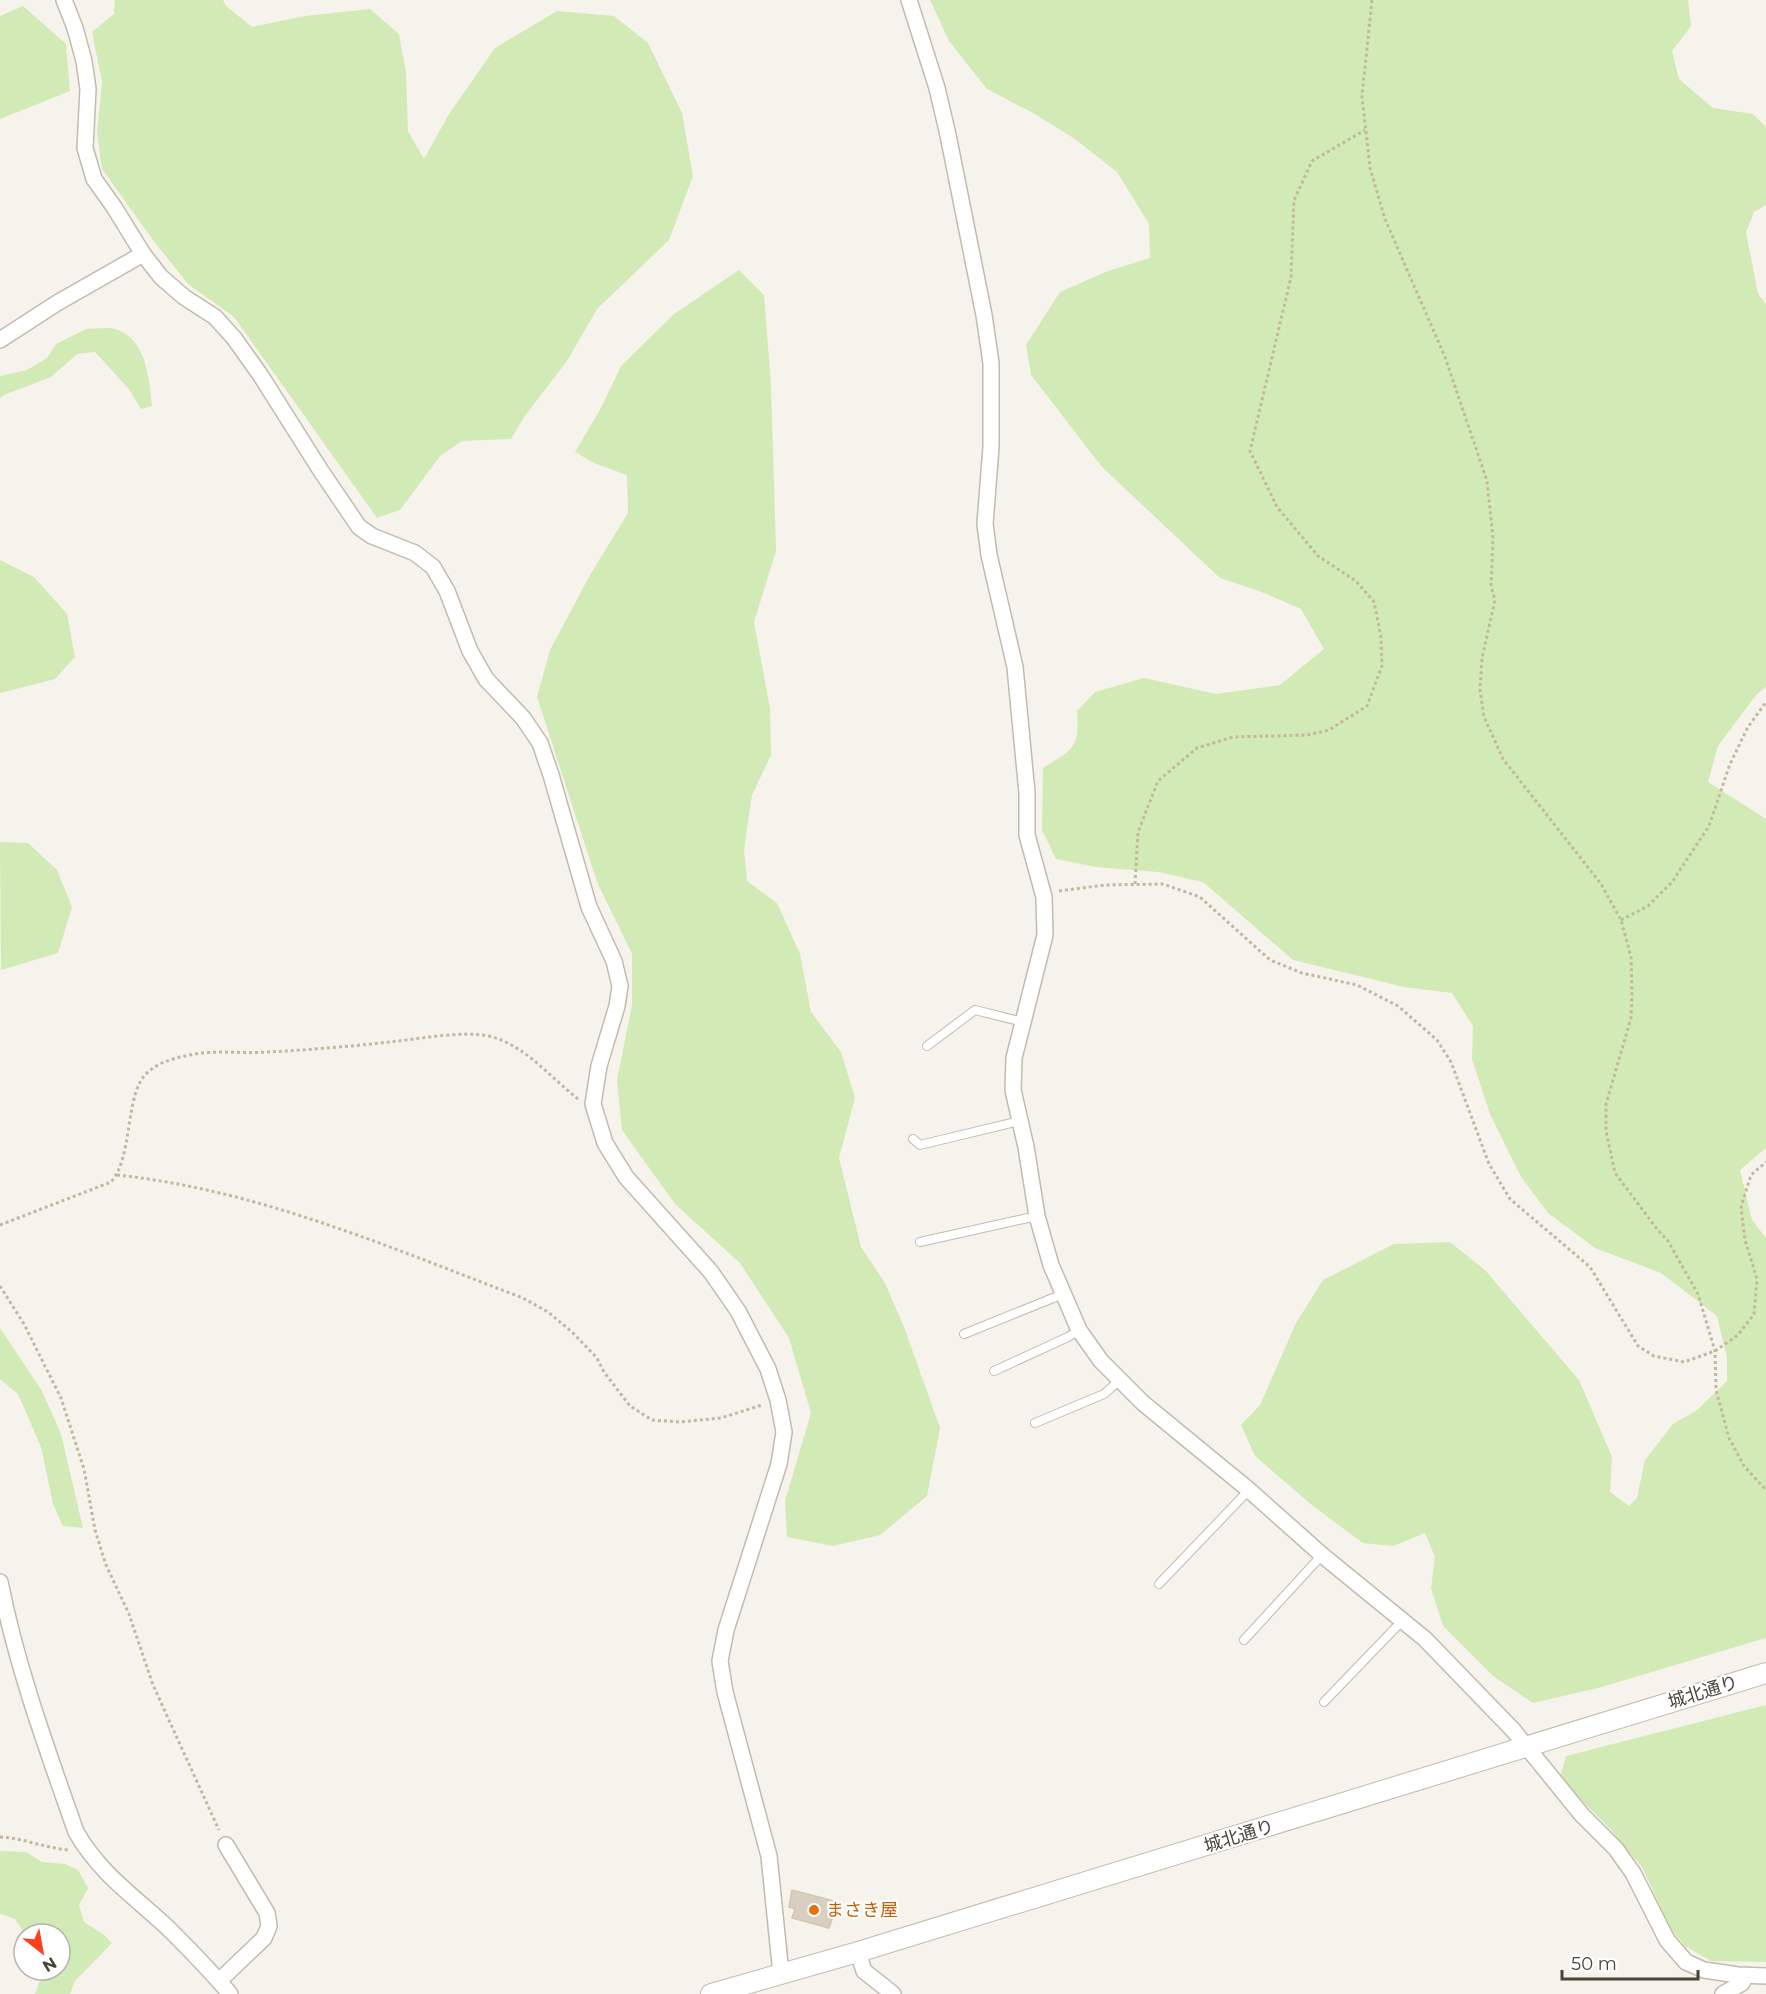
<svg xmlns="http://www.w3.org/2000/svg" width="1766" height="1994" font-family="Montserrat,'Noto Sans JP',sans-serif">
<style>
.green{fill:#d2eab5}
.building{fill:#d8cfc1;stroke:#d3c7b4;stroke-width:1.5}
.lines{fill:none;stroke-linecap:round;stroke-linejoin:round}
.service-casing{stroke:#c2bbae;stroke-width:10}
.minor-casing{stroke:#c2bbae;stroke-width:18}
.tertiary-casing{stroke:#c2bbae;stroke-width:22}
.path{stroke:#c4b79f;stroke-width:3;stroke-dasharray:3 3;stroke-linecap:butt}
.service{stroke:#fff;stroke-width:8}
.minor{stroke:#fff;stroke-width:15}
.tertiary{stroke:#fff;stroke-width:20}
.food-dot{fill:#e8710a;stroke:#fff;stroke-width:2}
.labels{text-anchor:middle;stroke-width:4.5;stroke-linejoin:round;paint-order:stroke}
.street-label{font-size:18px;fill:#4b4439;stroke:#fff}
.food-label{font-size:18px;fill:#c56008;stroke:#fff;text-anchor:start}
</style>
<rect width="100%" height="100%" fill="#f6f3ec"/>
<g class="green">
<polygon points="115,0 223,0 226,6 252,27 305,16 370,9 399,34 406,73 408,131 424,159 449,114 495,48 557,11 614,16 648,43 682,113 693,176 669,240 597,309 567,361 524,417 511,439 462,441 440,456 400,510 377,518 234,317 188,284 153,240 102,169 97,133 102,82 92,32 114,14"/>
<path d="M930 0H1688L1691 26 1672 51 1679 79 1713 108 1753 114 1766 127V205L1754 212 1746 232 1758 294 1766 304V687L1757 694 1718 746 1708 782 1766 819V1148L1740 1170 1752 1220 1766 1238V1638L1598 1688 1533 1703 1493 1676 1443 1626 1431 1588 1435 1557 1425 1533 1393 1546 1363 1543 1313 1506 1255 1456 1241 1425 1260 1405 1296 1323 1323 1280 1394 1244 1450 1242 1485 1270 1579 1380 1612 1457 1610 1492 1629 1506 1637 1498 1645 1460 1673 1424 1697 1410 1727 1381V1358L1717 1316 1661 1273 1595 1248 1548 1213 1521 1177 1490 1114 1472 1059 1473 1026 1452 993 1404 987 1293 960 1203 882 1158 872 1096 867 1056 859 1042 830 1043 768C1073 750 1080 747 1077 711L1095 692 1144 678 1216 694 1280 685 1324 649 1301 609 1264 593 1220 578 1102 467 1031 375 1026 345 1060 292 1108 271 1150 258 1149 224 1117 172 1075 139 1033 113 987 89 949 41Z"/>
<polygon points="23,6 66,44 70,91 0,119 0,16"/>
<polygon points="739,270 764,295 771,384 776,551 754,622 770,708 771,755 752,795 744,850 747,881 777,903 800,954 811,1012 841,1052 855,1098 839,1158 861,1247 885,1283 904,1327 940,1428 927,1496 880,1535 833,1546 787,1537 785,1501 811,1413 789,1338 740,1263 675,1204 622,1130 617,1080 632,1005 632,954 597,882 537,697 550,650 590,575 628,513 627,475 594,463 575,452 601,408 621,366 674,314"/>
<path d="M86 329C95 329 107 327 115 329 147 338 149 379 152 406L141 409 128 388 95 352 77 354 51 377 4 395 0 398V376L27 370 47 358 56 344Z"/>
<polygon points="0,560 34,577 67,614 75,657 55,679 0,693"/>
<polygon points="0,842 28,843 57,870 72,907 58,953 1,970"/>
<polygon points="0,1328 42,1391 61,1434 83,1528 63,1526 53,1504 41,1447 18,1394 0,1379"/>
<polygon points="1766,1705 1766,1962 1711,1961 1685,1946 1670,1928 1642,1867 1611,1830 1560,1778 1566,1756"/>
<polygon points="0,1851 26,1852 42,1862 65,1864 78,1870 88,1888 79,1905 84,1922 104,1935 112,1943 75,1981 70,1994 35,1994 44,1970 60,1970 60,1934 25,1934 15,1919 0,1914"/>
</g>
<polygon class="building" points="792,1890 838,1902 829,1928 792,1918 795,1909 789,1907"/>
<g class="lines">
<defs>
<g id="service">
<polyline points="927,1046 975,1010 1023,1022"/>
<polyline points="913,1139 920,1145 1020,1121"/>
<polyline points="920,1242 1037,1216"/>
<polyline points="964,1334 1063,1294"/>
<polyline points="994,1371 1068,1337 1079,1330"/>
<polyline points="1035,1423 1104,1394 1120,1380"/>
<polyline points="1159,1584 1249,1490"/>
<polyline points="1244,1640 1322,1555"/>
<polyline points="1324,1702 1402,1621"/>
</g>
<g id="minor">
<polyline points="64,0 75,28 84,61 88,89 85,148 94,179 114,207 143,254 161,277 184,297 215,317 234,338 261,376 321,471 359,527 372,536 415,553 433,567 447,591 470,651 486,679 523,718 540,743 551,775 589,907 614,961 620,986 617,1006 599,1066 593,1104 605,1143 626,1177 711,1272 738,1311 768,1369 778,1400 784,1432 779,1464 726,1630 720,1661 725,1692 769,1856 781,1974"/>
<polyline points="909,0 937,88 948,135 984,315 991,363 991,447 985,524 989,555 1015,667 1027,793 1027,835 1044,897 1045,935 1014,1058 1013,1090 1026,1147 1037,1216 1051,1265 1079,1330 1101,1361 1143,1403 1249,1490 1322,1555 1425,1639 1513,1730 1582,1815 1616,1849 1633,1873 1667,1940 1686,1962 1704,1970 1738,1975 1766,1976"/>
<polyline points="0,340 57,303 143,254"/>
<path d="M0 1582C17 1668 47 1749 76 1832 101 1875 134 1896 169 1929 190 1950 211 1971 230 1994"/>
<polyline points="858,1952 864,1971 893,1994"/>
<polyline points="219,1981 264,1938 269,1926 267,1913 226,1845"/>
<polyline points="1723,1994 1742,1983 1745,1976"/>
</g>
<polyline id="tertiary" points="711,1994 858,1952 1766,1673"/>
</defs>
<use href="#service" class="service-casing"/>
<use href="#minor" class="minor-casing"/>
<use href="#tertiary" class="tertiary-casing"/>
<g class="path">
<polyline points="1372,0 1362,96 1370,168 1385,219 1445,357 1487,481 1493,538 1491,587 1495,600 1482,658 1480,690 1484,717 1503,759 1601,884 1621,920 1631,957 1632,993 1631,1018 1606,1104 1606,1131 1615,1173 1657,1229 1668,1241 1698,1294 1715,1351 1716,1390 1729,1438 1744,1466 1766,1490"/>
<polyline points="1135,884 1138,832 1158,781 1197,748 1233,737 1307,735 1329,730 1367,706 1382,666 1381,637 1374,602 1356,581 1318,556 1277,507 1250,451 1291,277 1294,200 1312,161 1365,130"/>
<polyline points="1059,891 1105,885 1163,884 1200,897 1270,960 1302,973 1357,985 1398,1006 1437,1040 1451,1062 1489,1164 1510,1199 1590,1267 1638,1346 1654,1356 1684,1362 1715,1351 1738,1335 1754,1314 1757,1279 1745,1240 1741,1207 1751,1175 1766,1162"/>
<polyline points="1621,920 1648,906 1672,882 1709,826 1730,764 1748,727 1766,702"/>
<path d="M117 1175C259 1190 391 1248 523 1298L548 1312 572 1332 597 1358 604 1372 630 1406 652 1420 680 1422 721 1418 762 1405"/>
<path d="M0 1225 111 1182C134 1156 124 1092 148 1072 158 1063 171 1059 185 1056 212 1049 239 1054 267 1052 310 1050 355 1046 398 1041 425 1038 463 1031 489 1036 525 1045 550 1077 578 1099"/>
<polyline points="0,1286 24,1324 61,1398 84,1469 95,1530 106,1565 129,1614 153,1685 219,1830"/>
<path d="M0 1837C23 1838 45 1848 69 1850"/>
</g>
<use href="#service" class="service"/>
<use href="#minor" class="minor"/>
<use href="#tertiary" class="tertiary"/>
</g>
<circle class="food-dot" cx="814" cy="1910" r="6"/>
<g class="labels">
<g class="street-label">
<text transform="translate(1703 1692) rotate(-17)" y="6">城北通り</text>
<text transform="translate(1239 1836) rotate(-17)" y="6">城北通り</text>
</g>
<g class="food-label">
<text x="826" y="1916">まさき屋</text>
</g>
</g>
<g transform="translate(42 1952) rotate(149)"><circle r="28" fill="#ffffff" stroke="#b7b4b0" stroke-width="1.5"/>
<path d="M0-4.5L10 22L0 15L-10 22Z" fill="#fc3f1d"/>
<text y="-9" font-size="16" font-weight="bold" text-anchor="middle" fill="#4b4439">N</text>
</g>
<path d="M1562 1970v9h136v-9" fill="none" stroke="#4b4439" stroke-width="3"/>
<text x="1571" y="1970" font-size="18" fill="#4b4439" stroke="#ffffff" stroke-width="4.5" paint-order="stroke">50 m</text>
</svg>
